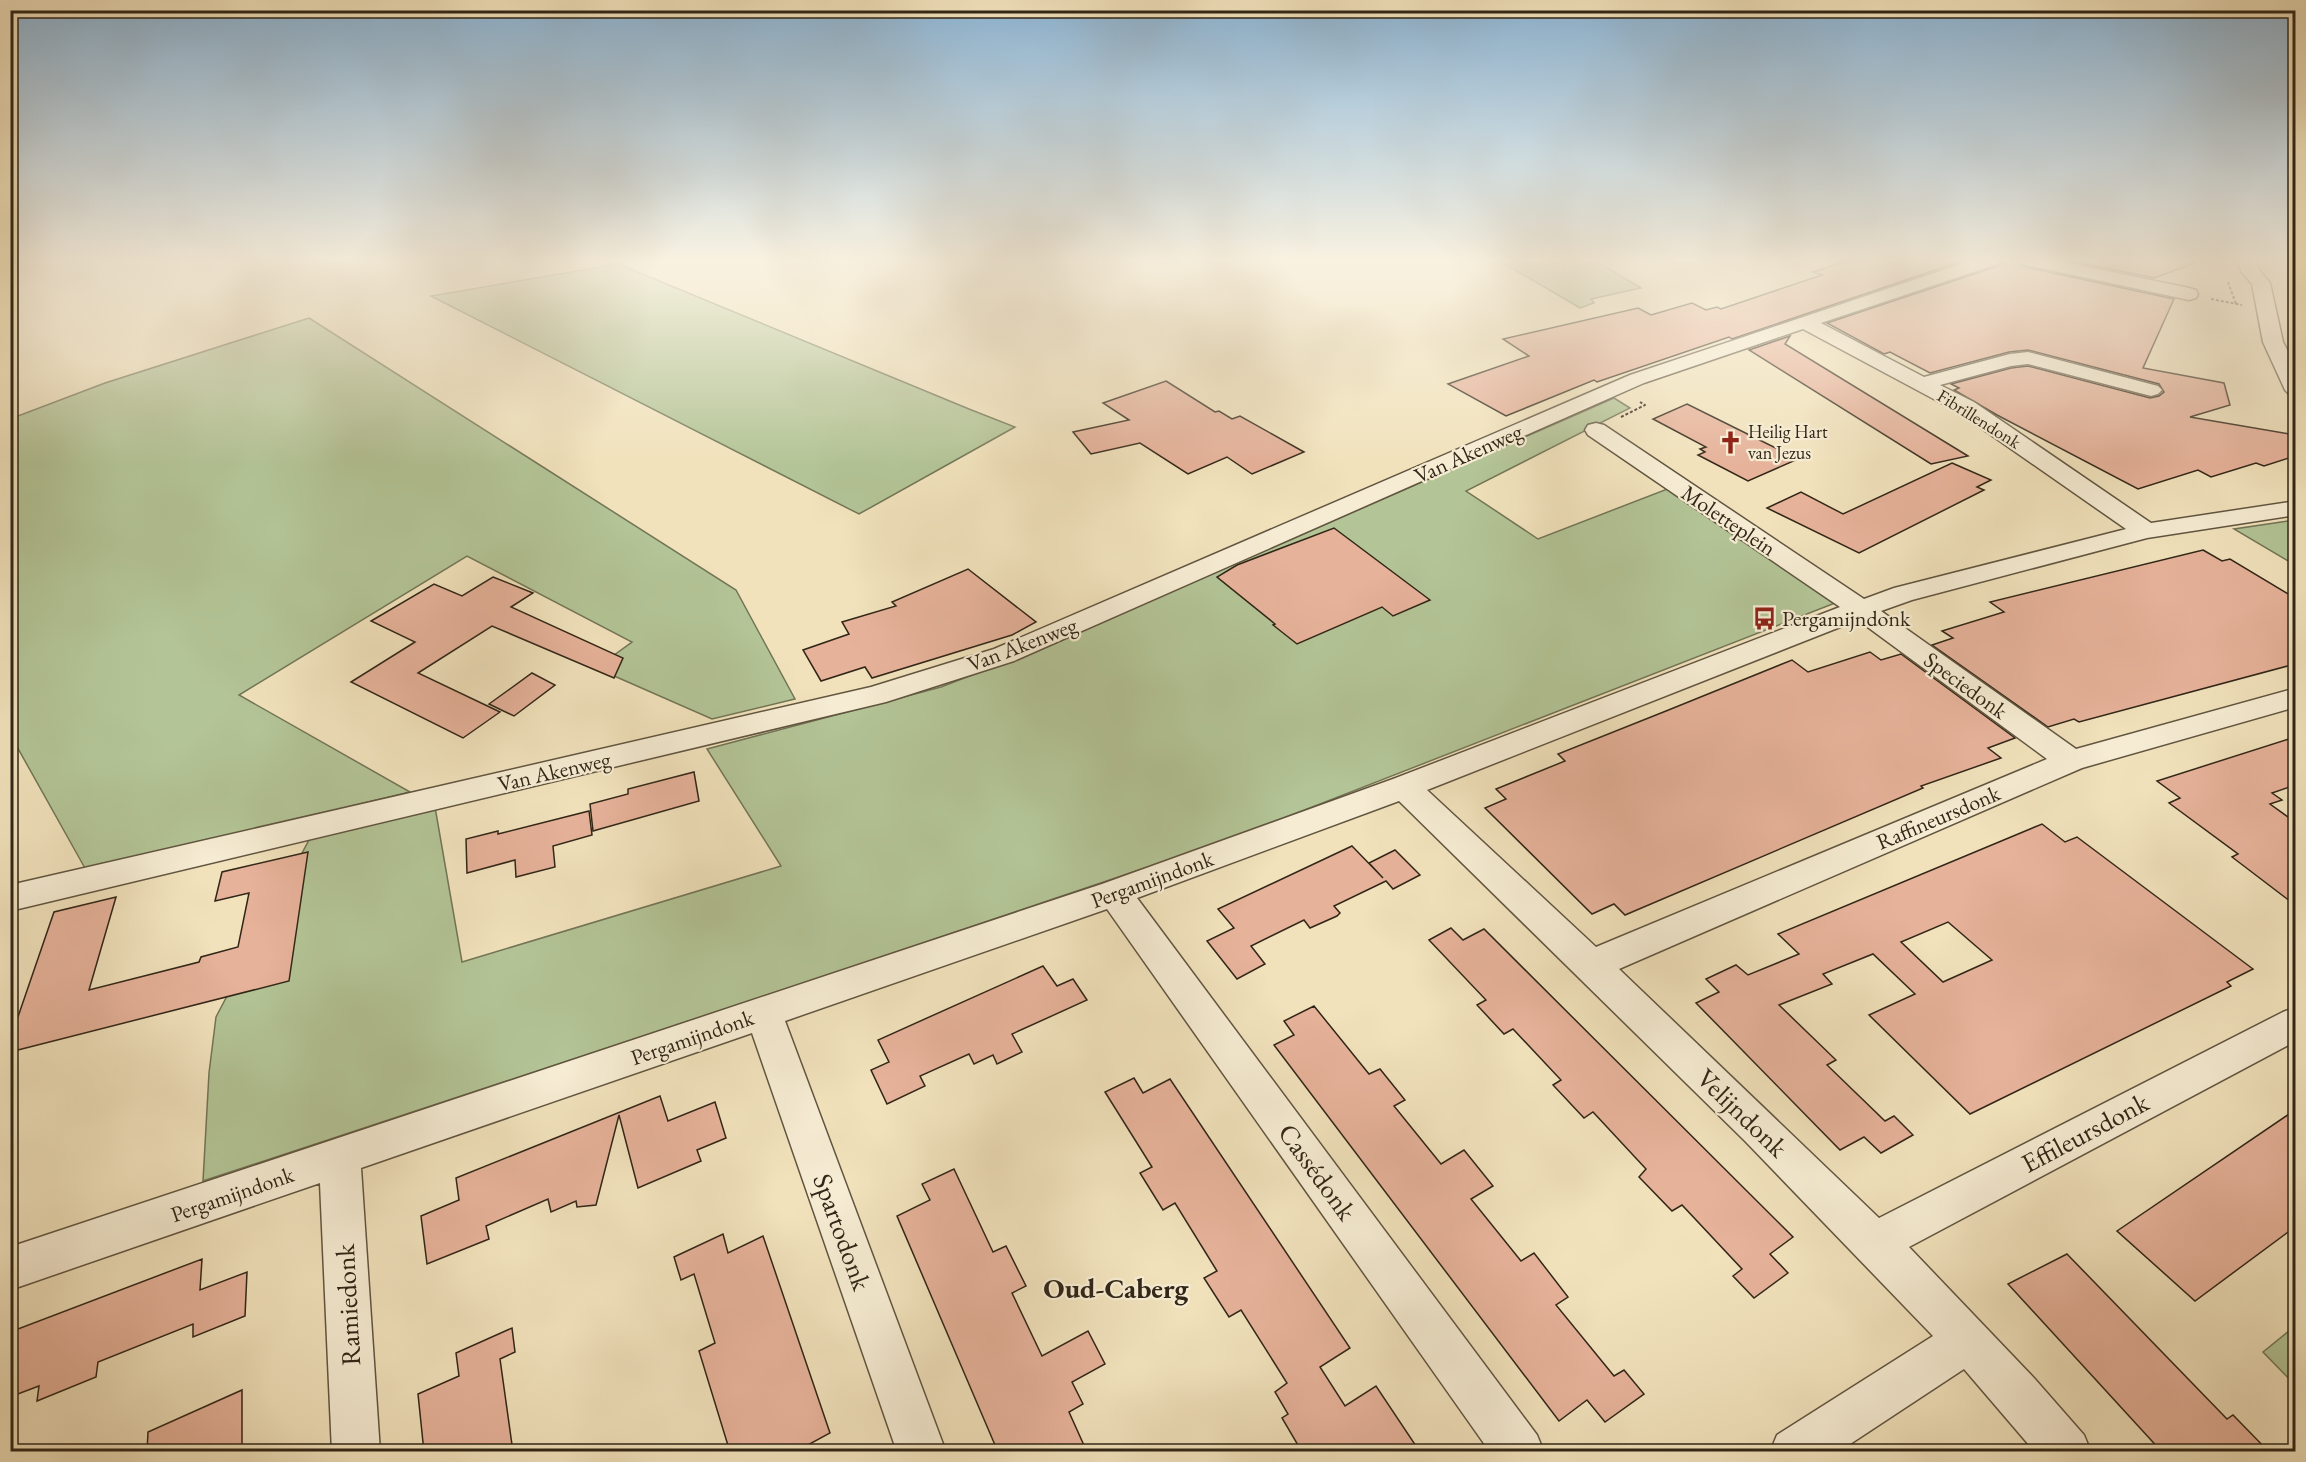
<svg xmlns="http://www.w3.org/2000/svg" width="2306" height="1462" font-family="'EB Garamond',serif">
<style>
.green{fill:#b3c496;stroke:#727556;stroke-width:1.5}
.building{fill:#e6b29a;stroke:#312617;stroke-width:1.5;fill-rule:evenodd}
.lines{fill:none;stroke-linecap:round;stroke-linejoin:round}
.minor-casing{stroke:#615540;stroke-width:3}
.path{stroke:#312617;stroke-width:2;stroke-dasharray:3 2;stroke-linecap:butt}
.minor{fill:#f6ecd3;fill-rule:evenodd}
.labels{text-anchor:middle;stroke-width:4.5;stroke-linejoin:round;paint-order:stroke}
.far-street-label{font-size:18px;fill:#312617;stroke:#f6ecd3}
.far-poi-label{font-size:18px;fill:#312617;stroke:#f6ecd3;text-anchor:start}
.street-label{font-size:22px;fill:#312617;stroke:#f6ecd3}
.poi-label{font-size:22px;fill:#312617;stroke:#f6ecd3;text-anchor:start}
.near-street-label{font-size:27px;fill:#312617;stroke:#f6ecd3}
.near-neighbourhood-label{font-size:28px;font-weight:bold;fill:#312617;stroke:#f6ecd3}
</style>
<rect width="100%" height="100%" fill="#f1e2bc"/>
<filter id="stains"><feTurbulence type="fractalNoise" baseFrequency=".00333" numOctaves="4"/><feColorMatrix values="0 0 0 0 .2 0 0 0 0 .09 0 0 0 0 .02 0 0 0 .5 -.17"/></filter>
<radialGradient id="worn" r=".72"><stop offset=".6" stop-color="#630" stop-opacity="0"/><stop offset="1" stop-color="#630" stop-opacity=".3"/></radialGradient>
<g class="green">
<polygon points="1498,260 1594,260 1641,288 1591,299 1594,303 1580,308"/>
<polygon points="618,264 969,409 1015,427 859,514 431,296"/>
<polygon points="309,318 736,590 795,699 712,719 596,668 632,642 467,556 239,695 410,792 86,870 11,736 10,419 105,383"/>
<polygon points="1614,398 1630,408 1466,491 1538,539 1675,486 1835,603 1225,841 849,968 203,1181 209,1073 216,1017 310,838 435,807 462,962 781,866 707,749 941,687 1047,646"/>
<polygon points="2295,520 2295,565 2234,529"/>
<polygon points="2295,1326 2295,1385 2263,1352"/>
</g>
<g class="building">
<polygon points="1850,260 1965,260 1732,339 1729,337 1597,382 1594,380 1506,416 1448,384 1529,356 1503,339 1638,308 1651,315 1692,303 1706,310 1717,307 1721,309 1822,275 1813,272"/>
<polygon points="2002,260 2016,260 2021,266 2174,299 2143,368 2224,383 2230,405 2190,417 2295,435 2295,456 2264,466 2256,463 2211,477 2198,470 2138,489 1997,415 1954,390 1959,388 1951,384 2011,368 2028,366 2150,398 2159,396 2164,392 2159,384 2028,350 2009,352 1930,373 1890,352 1884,354 1827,323 1998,266"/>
<polygon points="2066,260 2194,260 2195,263 2154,278"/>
<polygon points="1790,336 1785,344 1968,456 1931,464 1749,350"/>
<polygon points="1166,381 1215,412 1219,411 1232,419 1240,416 1304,452 1252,474 1227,457 1188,474 1140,443 1091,454 1073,432 1129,420 1103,403"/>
<polygon points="1687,404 1798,459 1748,481 1698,455 1705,452 1700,449 1706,447 1653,419"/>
<polygon points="1952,463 1991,480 1977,487 1984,490 1859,553 1767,508 1801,492 1843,514"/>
<polygon points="1334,528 1430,600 1393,616 1382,607 1297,644 1273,625 1275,624 1217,577 1237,565"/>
<polygon points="2203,550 2222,561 2230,559 2295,598 2295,664 2079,722 2074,719 2048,727 1932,645 1953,638 1942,631 2004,612 1990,602"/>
<polygon points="968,569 1036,622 1012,635 872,678 865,667 821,681 803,650 849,634 842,622 896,606 892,602"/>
<polygon points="493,577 533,593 511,607 623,658 614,678 492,626 418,673 500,712 463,738 351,682 415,642 371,621 434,584 462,596"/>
<polygon points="1870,652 1881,660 1901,654 2015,738 1988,748 2001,758 1921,786 1923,788 1625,915 1614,904 1592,914 1485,808 1506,799 1496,789 1565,761 1558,754 1666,711 1792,660 1808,672"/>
<polygon points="532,673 555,685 514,716 489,704"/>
<polygon points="2295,737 2295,785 2272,793 2282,800 2270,804 2295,822 2295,905 2232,857 2238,854 2169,803 2180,798 2157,781"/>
<polygon points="694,772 699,801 593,831 590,804 628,794 628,789"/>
<polygon points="589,811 592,835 553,846 555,867 516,877 515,860 467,873 466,839 498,831 498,834"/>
<path d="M2042 824 2065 842 2077 837 2253 969 2227 982 2231 986 1970 1114 1869 1015 1915 994 1873 954 1823 974 1832 984 1779 1005 1836 1060 1827 1065 1885 1121 1894 1116 1913 1135 1881 1153 1864 1137 1840 1150 1696 1003 1719 992 1706 979 1736 965 1748 975 1799 954 1778 934ZM1948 922 1992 960 1943 982 1901 942Z"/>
<polygon points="1352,846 1383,878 1369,863 1395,850 1420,875 1393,889 1386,881 1334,906 1340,913 1337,916 1310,928 1304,920 1251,946 1265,964 1237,979 1207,941 1234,928 1218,909"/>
<polygon points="308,852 289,981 10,1052 10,1040 54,912 116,897 89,990 199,962 201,957 238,947 249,893 215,901 222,872"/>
<polygon points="1451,928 1463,940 1484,929 1793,1237 1770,1254 1788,1273 1754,1298 1733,1276 1742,1269 1682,1205 1672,1211 1639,1177 1646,1169 1593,1112 1584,1118 1553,1085 1561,1080 1513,1029 1504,1034 1477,1005 1486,1000 1429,940"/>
<polygon points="1043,966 1057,986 1073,979 1087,1000 1012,1034 1022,1052 997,1064 993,1055 974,1064 969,1054 920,1076 925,1086 887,1104 871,1070 889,1062 878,1040"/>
<polygon points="1314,1006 1369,1074 1380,1069 1405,1100 1394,1106 1441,1164 1464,1150 1493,1186 1471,1199 1521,1261 1534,1253 1568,1297 1556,1305 1614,1376 1624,1370 1644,1394 1605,1422 1587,1400 1559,1421 1274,1045 1294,1035 1284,1021"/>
<polygon points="1134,1078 1143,1093 1170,1079 1350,1348 1320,1367 1345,1406 1376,1386 1420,1452 1302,1452 1282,1418 1288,1414 1275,1392 1287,1383 1241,1310 1229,1317 1204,1278 1217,1271 1175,1203 1163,1210 1140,1173 1152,1167 1105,1092"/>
<polygon points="660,1096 668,1121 715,1102 726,1138 697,1150 701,1161 638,1188 619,1115 596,1205 577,1207 576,1201 551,1212 548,1199 486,1226 489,1239 427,1264 421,1216 459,1200 456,1178"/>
<polygon points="2295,1110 2295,1227 2195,1301 2117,1231"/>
<polygon points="954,1169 993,1252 1006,1246 1026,1286 1012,1293 1042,1356 1088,1331 1105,1364 1072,1382 1083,1404 1069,1412 1087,1452 998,1452 897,1216 930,1200 922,1184"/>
<polygon points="723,1234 728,1253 763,1236 830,1433 795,1452 730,1452 699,1351 715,1343 704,1307 694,1274 681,1280 674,1257"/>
<polygon points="2067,1254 2227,1419 2233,1415 2269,1452 2162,1452 2008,1284"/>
<polygon points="202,1259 200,1290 247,1272 245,1316 193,1337 193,1324 98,1362 96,1377 37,1401 39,1386 10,1397 10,1332"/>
<polygon points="512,1328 515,1352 500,1359 513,1452 424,1452 418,1394 459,1376 456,1353"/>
<polygon points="242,1390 242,1452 147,1452 148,1432"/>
</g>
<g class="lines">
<defs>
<g id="minor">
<path d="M1973 260H2000L1997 264 1821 323 1924 377 2010 354 2028 352 2158 386 2162 390 2158 394 2151 396 2028 364 2011 366 1940 385 1974 402 2151 523 2296 501V515L2147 538 1912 600 1881 611 2076 749 2296 688V707L2082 768 1619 969 1879 1218 2283 1012 2296 1007V1041L1909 1247 2034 1378 2084 1435 2091 1452H2035L1964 1369 1838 1452H1770L1777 1435 1933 1336 1745 1141 1399 801 1137 898 1537 1435 1544 1452H1490L1107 909 785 1021 946 1452H897L752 1033 361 1168 380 1452H332L320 1183 10 1290V1247L1102 884 1393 779 1840 607 1588 435 1585 430 1588 425 1596 423 1604 425 1864 599 1894 588 2126 529 1958 412 1803 329 1644 383 1014 661 886 702 10 911V885L871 687 994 649 1630 375ZM1858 620 2047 759 1596 947 1427 790Z"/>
<polygon points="2018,260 2054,260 2189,288 2196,290 2198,294 2196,298 2189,300 2027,265 2021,264"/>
<polygon points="2238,260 2256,260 2259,270 2270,283 2283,342 2296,367 2296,396 2289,394 2285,390 2263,342 2252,284 2241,271"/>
</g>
</defs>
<use href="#minor" class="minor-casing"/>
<g class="path">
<polyline points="2295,260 2296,263"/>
<polyline points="2228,282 2236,304"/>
<polyline points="2211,299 2242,305"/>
<polyline points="1621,417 1645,405 1640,402"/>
</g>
<use href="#minor" class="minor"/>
</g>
<linearGradient id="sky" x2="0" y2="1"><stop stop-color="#8cb6d7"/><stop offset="0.56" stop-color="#f9f2e1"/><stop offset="1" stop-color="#f9f2e1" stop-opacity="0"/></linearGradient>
<rect width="2306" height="465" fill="url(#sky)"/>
<defs>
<symbol id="church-bare" viewBox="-9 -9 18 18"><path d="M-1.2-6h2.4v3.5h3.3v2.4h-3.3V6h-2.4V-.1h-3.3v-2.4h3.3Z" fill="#8f2418" stroke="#f6ecd3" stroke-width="2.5" paint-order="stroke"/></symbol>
<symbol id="bus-bare" viewBox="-9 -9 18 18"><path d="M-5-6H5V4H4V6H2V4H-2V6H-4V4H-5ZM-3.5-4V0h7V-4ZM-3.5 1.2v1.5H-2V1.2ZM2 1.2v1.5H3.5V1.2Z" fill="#8f2418" stroke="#f6ecd3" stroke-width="2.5" paint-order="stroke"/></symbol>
</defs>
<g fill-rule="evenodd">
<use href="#church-bare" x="1714" y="426" width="33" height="33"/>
<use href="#bus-bare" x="1748" y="602" width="33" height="33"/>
</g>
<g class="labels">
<g class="far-street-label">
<text transform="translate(1979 419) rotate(32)" y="6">Fibrillendonk</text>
</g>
<g class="far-poi-label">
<text x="1748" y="438">Heilig Hart<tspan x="1748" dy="21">van Jezus</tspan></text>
</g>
<g class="street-label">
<text transform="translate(1468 453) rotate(-24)" y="8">Van Akenweg</text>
<text transform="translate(1729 520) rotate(34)" y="8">Moletteplein</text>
<text transform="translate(1022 644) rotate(-21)" y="8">Van Akenweg</text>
<text transform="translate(1966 685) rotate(36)" y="8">Speciedonk</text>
<text transform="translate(554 771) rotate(-13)" y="8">Van Akenweg</text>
<text transform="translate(1938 817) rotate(-23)" y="8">Raffineursdonk</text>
<text transform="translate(1152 879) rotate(-20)" y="8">Pergamijndonk</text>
<text transform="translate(692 1037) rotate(-19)" y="8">Pergamijndonk</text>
<text transform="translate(232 1194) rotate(-19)" y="8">Pergamijndonk</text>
</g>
<g class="poi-label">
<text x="1782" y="626">Pergamijndonk</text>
</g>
<g class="near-street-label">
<text transform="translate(1742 1113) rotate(44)" y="9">Velijndonk</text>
<text transform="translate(2085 1133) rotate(-28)" y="9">Effileursdonk</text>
<text transform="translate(1317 1172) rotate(54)" y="9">Cassédonk</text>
<text transform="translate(842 1232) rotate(70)" y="9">Spartodonk</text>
<text transform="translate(348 1305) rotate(-93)" y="9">Ramiedonk</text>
</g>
<g class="near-neighbourhood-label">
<text x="1116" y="1298">Oud-Caberg</text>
</g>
</g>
<rect width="2306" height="1462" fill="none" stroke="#f1e2bc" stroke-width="36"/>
<rect x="12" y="12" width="2282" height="1438" fill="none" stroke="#312617" stroke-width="3"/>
<rect x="18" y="18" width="2270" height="1426" fill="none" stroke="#312617" stroke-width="1.5"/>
<rect width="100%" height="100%" filter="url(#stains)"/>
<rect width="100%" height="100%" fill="url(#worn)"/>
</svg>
